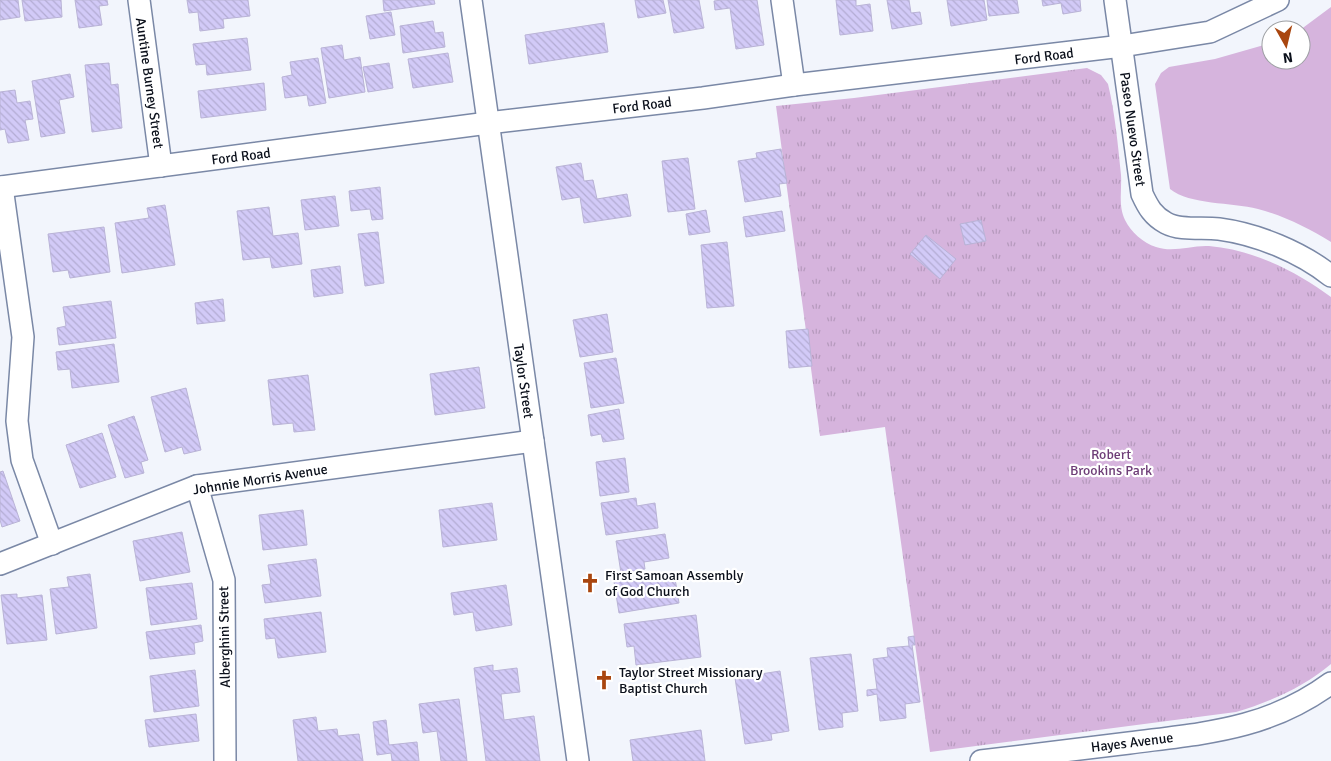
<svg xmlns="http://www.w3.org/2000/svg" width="1331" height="761" font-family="Signika,sans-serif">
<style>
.green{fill:#d6b4dd}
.park{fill:url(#park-tufts)}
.building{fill:url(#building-back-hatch);stroke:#b9b3d6}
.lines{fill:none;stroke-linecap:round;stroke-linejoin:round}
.minor-casing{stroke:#7a88a6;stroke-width:24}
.minor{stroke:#fff;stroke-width:21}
.labels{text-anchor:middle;stroke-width:4.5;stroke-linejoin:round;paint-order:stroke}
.street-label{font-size:14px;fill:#0a0f1a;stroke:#fff}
.park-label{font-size:14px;fill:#6e3d77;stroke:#fff}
.poi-label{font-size:14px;fill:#0a0f1a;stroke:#fff;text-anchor:start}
</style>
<defs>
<pattern id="park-tufts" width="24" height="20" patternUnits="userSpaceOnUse" patternTransform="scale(1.25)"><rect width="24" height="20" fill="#d6b4dd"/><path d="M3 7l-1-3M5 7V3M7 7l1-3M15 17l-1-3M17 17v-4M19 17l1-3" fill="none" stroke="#b69abd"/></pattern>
<pattern id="building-back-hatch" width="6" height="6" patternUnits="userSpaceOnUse" patternTransform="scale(1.25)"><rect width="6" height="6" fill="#d2caf7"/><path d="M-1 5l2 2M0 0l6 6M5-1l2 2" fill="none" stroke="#b3acd3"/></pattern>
</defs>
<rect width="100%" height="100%" fill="#f2f5fc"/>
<path class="green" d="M1331 7V242C1308 228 1284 216 1258 209 1231 202 1190 205 1170 189L1155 84 1161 73 1169 67 1215 59 1271 43V60H1301L1300 30Z"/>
<path class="park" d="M1087 68 1101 75 1108 84C1115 113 1118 145 1121 175 1122 189 1118 206 1125 220 1131 232 1143 243 1156 247 1174 253 1191 245 1209 246 1254 250 1296 271 1331 297V664C1304 687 1270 702 1236 712L930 752 885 427 820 436 776 106 854 98Z"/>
<g class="building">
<polygon points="0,0 18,0 20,17 0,20"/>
<polygon points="22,0 61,0 62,17 25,21"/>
<polygon points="75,0 107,0 108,5 99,6 102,25 79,28"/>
<polygon points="187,0 248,0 250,16 223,19 224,28 200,31 198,12 189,13"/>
<polygon points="383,0 434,0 435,4 384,11"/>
<polygon points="635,0 663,0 666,13 638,18"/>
<polygon points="668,0 699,0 704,28 674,33"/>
<polygon points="722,0 757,0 764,45 736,49 730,8 715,10 714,1"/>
<polygon points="836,0 856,0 856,6 870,4 873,31 840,35"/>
<polygon points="887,0 909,0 911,13 920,12 922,24 892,29"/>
<polygon points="947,0 984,0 987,20 951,26"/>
<polygon points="987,0 1017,0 1019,13 989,16"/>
<polygon points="1042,0 1080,0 1081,11 1063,14 1061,3 1043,6"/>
<polygon points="391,12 395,35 370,39 366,16"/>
<polygon points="433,21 435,33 443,32 445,47 403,53 400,26"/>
<polygon points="604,23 608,52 529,64 525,35"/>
<polygon points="247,38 251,70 207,75 206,64 196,65 193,44"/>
<polygon points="342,45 344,60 360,57 365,92 329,98 321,48"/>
<polygon points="448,53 453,82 413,88 408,59"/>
<polygon points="318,58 326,103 309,106 307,95 285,98 282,77 292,75 290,62"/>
<polygon points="109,63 111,85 118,84 122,128 92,132 85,65"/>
<polygon points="389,63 393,88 368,92 363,67"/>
<polygon points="70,74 74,97 59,100 65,133 41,137 32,81"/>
<polygon points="264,83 266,110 201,118 198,91"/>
<polygon points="15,90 17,103 30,101 33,119 25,120 29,140 8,143 5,129 0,130 0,92"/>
<polygon points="781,149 787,183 779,184 781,196 745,202 738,161 757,158 756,153"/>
<polygon points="688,158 695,209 668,212 662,161"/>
<polygon points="581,163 584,181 593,180 597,199 627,194 631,216 584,223 580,197 562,200 556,167"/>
<polygon points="380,187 383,219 372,220 370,209 351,211 349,191"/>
<polygon points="335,196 339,226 305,230 301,200"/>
<polygon points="165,205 175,265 122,273 115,223 149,218 147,208"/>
<polygon points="269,207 273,236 298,233 302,264 272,268 270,257 243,260 237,211"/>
<polygon points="706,210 710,232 689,235 686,214"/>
<polygon points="782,211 785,231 746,237 743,217"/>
<polygon points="981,220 986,241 965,245 960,224"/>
<polygon points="104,227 110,272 70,278 68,270 53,272 48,234"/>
<polygon points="378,232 384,283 365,286 358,234"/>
<polygon points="926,235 956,259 940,279 910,254"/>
<polygon points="727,242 734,306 707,308 701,245"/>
<polygon points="340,266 343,293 314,297 311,270"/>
<polygon points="223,299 225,321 197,324 195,303"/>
<polygon points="111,301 116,338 59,345 57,328 66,326 63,307"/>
<polygon points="607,314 613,352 580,357 573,320"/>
<polygon points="808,329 812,366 789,368 786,331"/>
<polygon points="114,344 119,382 72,388 70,369 58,370 56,352"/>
<polygon points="616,358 624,403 591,408 584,363"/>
<polygon points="479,367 485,408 435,415 430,374"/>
<polygon points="308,375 315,430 294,432 293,423 273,425 268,380"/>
<polygon points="186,388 201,450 184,454 182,447 165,452 151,397"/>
<polygon points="619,409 624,439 603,442 601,434 591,436 588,415"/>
<polygon points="134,416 148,460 141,462 144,473 125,478 108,425"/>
<polygon points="102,433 116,477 80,488 66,445"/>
<polygon points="625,458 629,492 600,496 596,462"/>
<polygon points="3,471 20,521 2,527 0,520 0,472"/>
<polygon points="636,498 637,506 655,503 658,528 606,535 601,503"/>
<polygon points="492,503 497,540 443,547 439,510"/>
<polygon points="303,510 307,545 263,550 259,515"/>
<polygon points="182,532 190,572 140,581 133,541"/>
<polygon points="665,534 669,558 644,562 645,569 621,573 616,541"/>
<polygon points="316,559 321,596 265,603 262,585 271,584 268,565"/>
<polygon points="674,572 679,603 619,613 614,582"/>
<polygon points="90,574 97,628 56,634 50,589 69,587 67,577"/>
<polygon points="192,583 197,619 151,625 146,588"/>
<polygon points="506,585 512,625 476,631 473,612 454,615 451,593"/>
<polygon points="17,594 17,598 42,595 47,640 7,644 1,595"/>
<polygon points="321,612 326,652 278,658 275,638 266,639 264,619"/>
<polygon points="696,615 701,657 636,665 634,646 627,647 624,624"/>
<polygon points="201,625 203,641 194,643 195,654 150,659 146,632"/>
<polygon points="914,636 915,645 912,645 920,702 905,704 906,718 880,721 877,694 867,696 867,690 877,689 873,659 888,657 887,648 909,646 908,637"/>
<polygon points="851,654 858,711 842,713 843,727 819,730 810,658"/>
<polygon points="493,665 493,671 517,668 520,692 501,694 504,720 534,716 540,761 486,761 474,668"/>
<polygon points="195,670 199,706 154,712 150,676"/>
<polygon points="780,671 789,731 771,734 772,740 745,744 735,678"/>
<polygon points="459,699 467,761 441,761 437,731 423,733 419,704"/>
<polygon points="196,714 199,741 149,747 145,720"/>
<polygon points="316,717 318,731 337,729 338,736 359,734 363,761 298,761 293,720"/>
<polygon points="386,720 389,745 417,742 419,761 392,761 391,753 377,755 373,722"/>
<polygon points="701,730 705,761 633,761 630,740"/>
</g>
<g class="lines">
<defs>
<g id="minor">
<polyline points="139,0 161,166"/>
<polyline points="471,0 578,761"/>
<polyline points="782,0 794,85"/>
<path d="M1115 0 1142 194C1148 207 1153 216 1166 223 1181 231 1202 227 1219 229 1257 234 1301 252 1331 276"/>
<polyline points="0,187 488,123 703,98 794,85 1122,46 1210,32 1278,0"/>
<polyline points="2,187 23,337 17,421 22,460 52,544"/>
<polyline points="197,486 224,580 225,761"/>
<polyline points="0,564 197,486 533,441"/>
<path d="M981 761C1030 755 1079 749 1129 743 1205 733 1267 730 1331 683"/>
</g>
</defs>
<use href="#minor" class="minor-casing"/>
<use href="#minor" class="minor"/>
</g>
<defs>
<symbol id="church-bare" viewBox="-9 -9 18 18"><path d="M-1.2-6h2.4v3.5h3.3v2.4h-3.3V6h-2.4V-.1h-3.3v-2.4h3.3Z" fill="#a9460f" stroke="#fff" stroke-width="2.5" paint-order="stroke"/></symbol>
</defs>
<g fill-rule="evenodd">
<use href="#church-bare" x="576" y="569" width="28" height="28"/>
<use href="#church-bare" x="590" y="666" width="28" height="28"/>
</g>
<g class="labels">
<g class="street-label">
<text transform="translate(1044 56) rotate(-7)" y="5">Ford Road</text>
<text transform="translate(150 83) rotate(82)" y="5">Auntine Burney Street</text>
<text transform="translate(642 105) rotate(-7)" y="5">Ford Road</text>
<text transform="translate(1133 129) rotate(82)" y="5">Paseo Nuevo Street</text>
<text transform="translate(241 156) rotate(-7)" y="5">Ford Road</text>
<text transform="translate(524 381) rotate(82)" y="5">Taylor Street</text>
<text transform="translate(260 479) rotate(-9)" y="5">Johnnie Morris Avenue</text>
<text transform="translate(224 637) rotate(-91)" y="5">Alberghini Street</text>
<text transform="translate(1132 742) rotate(-7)" y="5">Hayes Avenue</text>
</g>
<g class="park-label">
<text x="1111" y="459">Robert<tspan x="1111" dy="16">Brookins Park</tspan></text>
</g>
<g class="poi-label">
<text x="605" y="580">First Samoan Assembly<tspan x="605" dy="16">of God Church</tspan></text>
<text x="619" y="677">Taylor Street Missionary<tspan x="619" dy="16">Baptist Church</tspan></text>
</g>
</g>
<g transform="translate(1286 45) rotate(172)"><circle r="24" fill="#ffffff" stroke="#9d9fa3"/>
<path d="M0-4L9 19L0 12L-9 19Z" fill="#a9460f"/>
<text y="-8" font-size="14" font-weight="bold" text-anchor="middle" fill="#0a0f1a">N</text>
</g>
</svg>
